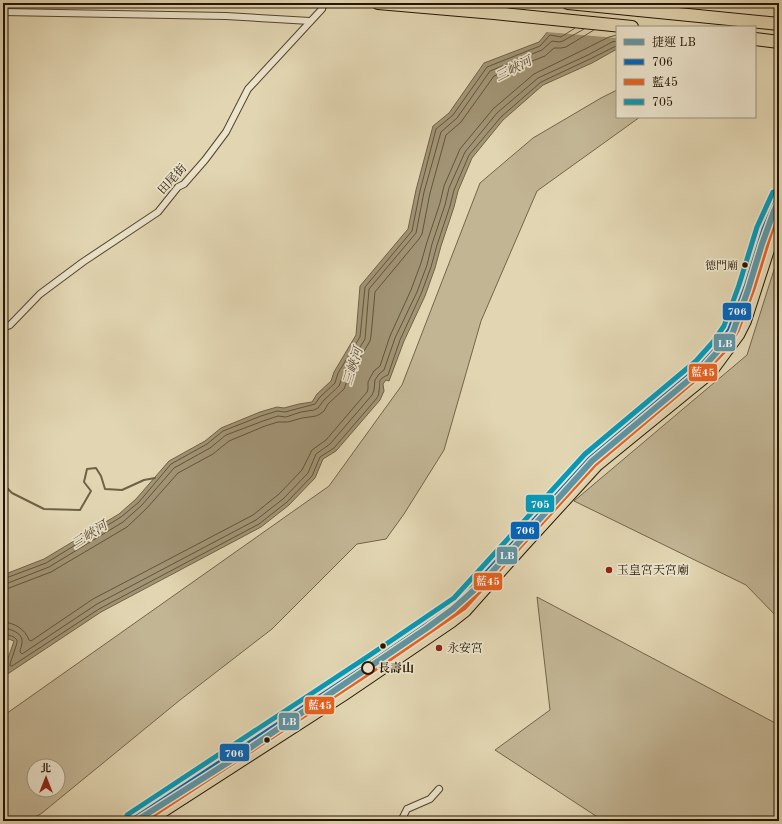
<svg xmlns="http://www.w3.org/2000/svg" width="782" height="824" font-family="'Old Standard TT','Noto Serif TC',serif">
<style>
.green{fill:#c2b594;stroke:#73644a;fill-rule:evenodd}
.water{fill:#a19475;stroke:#6f6146}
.pier{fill:#e2d6b2}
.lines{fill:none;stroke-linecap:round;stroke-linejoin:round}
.shore{stroke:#62543a;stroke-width:1}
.stream{stroke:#6f6146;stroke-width:2}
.minor-tunnel{stroke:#bcaf8e;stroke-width:6;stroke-dasharray:6 3;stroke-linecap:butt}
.minor-casing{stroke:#54442c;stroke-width:8}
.primary-casing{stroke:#241400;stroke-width:12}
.motorway-casing{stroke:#241400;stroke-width:14}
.minor{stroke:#ece4cd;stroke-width:6}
.primary{stroke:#e2d6b2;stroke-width:10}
.motorway{stroke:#e2d6b2;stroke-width:12}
.bus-1-casing{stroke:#ece4cd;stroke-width:8}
.bus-2-casing{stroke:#ece4cd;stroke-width:8}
.bus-3-casing{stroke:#ece4cd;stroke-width:8}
.bus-1{stroke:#0065bd;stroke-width:5}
.bus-2{stroke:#e86120;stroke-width:5}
.bus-3{stroke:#049ab9;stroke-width:5}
.metro-1-casing{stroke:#ece4cd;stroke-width:9}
.metro-1{stroke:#5e96a6;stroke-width:6}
.bus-dot{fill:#241400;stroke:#ece4cd;stroke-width:1.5}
.poi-dot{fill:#8f2418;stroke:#ece4cd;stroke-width:1.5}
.stop-dot{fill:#ece4cd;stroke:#241400;stroke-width:2}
.labels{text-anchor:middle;stroke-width:3.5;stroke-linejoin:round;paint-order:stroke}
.bus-label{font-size:11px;fill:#241400;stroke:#ece4cd;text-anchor:end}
.street-label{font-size:12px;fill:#241400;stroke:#ece4cd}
.poi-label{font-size:12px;fill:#241400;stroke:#ece4cd;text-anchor:start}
.stop-label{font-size:12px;font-weight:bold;fill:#241400;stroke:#ece4cd;text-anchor:start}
.water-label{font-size:13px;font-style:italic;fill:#56472f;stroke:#ece4cd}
.line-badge{stroke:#ece4cd;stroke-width:1.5}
.badge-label{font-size:11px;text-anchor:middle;font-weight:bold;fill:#fff}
</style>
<rect width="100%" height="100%" fill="#e2d6b2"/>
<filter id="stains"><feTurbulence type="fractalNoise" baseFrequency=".005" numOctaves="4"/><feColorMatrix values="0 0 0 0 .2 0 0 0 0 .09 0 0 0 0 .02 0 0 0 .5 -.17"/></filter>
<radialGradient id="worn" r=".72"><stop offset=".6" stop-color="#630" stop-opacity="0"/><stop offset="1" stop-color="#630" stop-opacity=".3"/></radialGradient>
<g class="green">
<path d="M617 90V117H640L537 191 481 321 444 450 404 514 386 539 357 544 272 629 180 700 42 813 29 821H3V716L329 486 402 385 480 183 533 138 601 98ZM34 766H58V790H34Z"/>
<polygon points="779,254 779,619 746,585 574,501 747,355"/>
<polygon points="537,597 779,725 779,821 599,821 599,818 495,750 550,710"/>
</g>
<polygon class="water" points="611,3 702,3 658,27 617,27 617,49 592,63 543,85 503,120 472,158 458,191 454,207 441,246 435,268 425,296 404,341 389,381 386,380 383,384 384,391 380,400 336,451 323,459 315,478 289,505 261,527 101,612 3,677 3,663 7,661 14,641 3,637 3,575 44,559 119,514 136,499 169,461 205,441 221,428 260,412 277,407 284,408 299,404 312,402 317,394 331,381 334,372 356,335 360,286 408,229 416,190 433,126 449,113 484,63 539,42 549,30 560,33"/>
<polygon class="pier" points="606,3 652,3 699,7 663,27 617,27 617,38 546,32 549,28 559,31"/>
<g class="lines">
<g class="shore">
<polyline points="3,578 6,578 46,563 121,517 139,502 171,464 207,444 223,431 261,416 277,411 285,412 315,404 320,397 335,383 338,373 360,337 365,287 412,231 420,191 436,129 453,115 487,67 540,46 550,35 561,37 575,28"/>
<polyline points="3,583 8,583 49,567 123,522 142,505 174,468 210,448 226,435 263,421 278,416 286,417 301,412 314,410 318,408 324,400 339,386 343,375 365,339 369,289 416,233 424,192 441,132 457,118 490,71 542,50 552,41 559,42 563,41 584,29"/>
<polyline points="3,589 9,588 51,572 127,527 146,509 178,473 213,454 229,441 265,426 278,422 288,422 302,418 316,416 320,414 324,411 328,404 344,389 348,378 370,341 371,336 375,292 419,239 422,234 430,193 446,135 461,122 494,76 545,56 554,48 561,48 566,47 594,30"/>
<path d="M3 622C15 623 25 629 29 640L31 641 93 599 253 515 279 494 302 470 312 450 326 440 367 392 368 389V382L370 378 374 371 380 366 390 336 411 290 421 263 427 242 440 203 444 186 460 149 493 109 534 74 585 49 609 37 617 35"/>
<path d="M3 628C11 629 23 633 22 642 22 646 20 649 20 652L22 654 97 604 256 520 283 499 308 473 316 454 330 444 372 395 374 390 375 380 379 374 384 370 395 338 417 292 427 265 432 244 445 205 449 188 465 152 497 113 538 78 588 55 612 42 617 41"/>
<path d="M3 633 14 637 17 640V643L10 664V666H12L99 609 259 524 287 502 312 476 320 457 334 448 377 398C378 396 379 394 379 391 381 382 376 380 388 375L400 340 421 294 431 267 437 245 450 206 454 190 469 155 501 117 541 82 590 59 614 47 617 46"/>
</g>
<polyline class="stream" points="3,484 12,493 44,509 80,510 91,491 84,482 87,469 96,468 101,476 105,489 122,490 144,480 155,478"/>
<polyline class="minor-tunnel" points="322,9 328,3"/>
<defs>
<g id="minor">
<polyline points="3,12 226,16 310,21"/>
<polyline points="3,328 10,325 40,294 83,262 158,212 178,187 184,184 205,160 226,132 248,89 322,9"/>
<polyline points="401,821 407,809 430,799 439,789"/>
</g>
<g id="primary">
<polyline points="131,821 374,661 459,603 590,459 701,366 719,346 730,329 746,287 764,229 779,195"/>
<polyline points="149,821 343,696 424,641 452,622 466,611 523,547 598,465 711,373 739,335 746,321 779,219"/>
</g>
<g id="motorway">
<polyline points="378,3 494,13 632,27"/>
<polyline points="568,3 779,24"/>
<polyline points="755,39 779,42"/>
</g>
</defs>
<use href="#minor" class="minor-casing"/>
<use href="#primary" class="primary-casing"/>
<use href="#motorway" class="motorway-casing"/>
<use href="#minor" class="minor"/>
<use href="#primary" class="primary"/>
<use href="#motorway" class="motorway"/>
<defs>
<polyline id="bus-1" points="131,821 374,661 459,603 590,459 701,366 719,346 730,329 746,287 764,229 779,195"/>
<polyline id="bus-2" points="144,821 378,667 464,608 595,464 705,371 725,350 737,331 753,289 771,231 779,212"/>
<polyline id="bus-3" points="127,815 370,655 454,598 585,454 696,361 713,342 724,326 739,285 757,227 773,192"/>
</defs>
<use href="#bus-1" class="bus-1-casing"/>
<use href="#bus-2" class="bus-2-casing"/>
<use href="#bus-3" class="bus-3-casing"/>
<use href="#bus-1" class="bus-1"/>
<use href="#bus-2" class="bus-2"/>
<use href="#bus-3" class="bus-3"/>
<defs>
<polyline id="metro-1" points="136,821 235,758 427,628 453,609 483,582 592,461 702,369 718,351 733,332 748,290 762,244 774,211 779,201"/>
</defs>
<use href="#metro-1" class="metro-1-casing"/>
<use href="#metro-1" class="metro-1"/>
</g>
<g class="bus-dot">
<circle cx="745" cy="265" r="3.5"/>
<circle cx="383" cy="646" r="3.5"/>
<circle cx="267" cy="740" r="3.5"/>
</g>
<g class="poi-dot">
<circle cx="609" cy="570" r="4"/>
<circle cx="439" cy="648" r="4"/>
</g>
<circle class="stop-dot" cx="368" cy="668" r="6"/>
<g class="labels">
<g class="bus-label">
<text x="738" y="269">德門廟</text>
</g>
<g class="street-label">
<text transform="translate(172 179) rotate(-47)" y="4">田尾街</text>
</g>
<g class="poi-label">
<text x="617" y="574">玉皇宮天宮廟</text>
<text x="447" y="652">永安宮</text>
</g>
<g class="stop-label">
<text x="378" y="672">長壽山</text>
</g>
<g class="water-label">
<text transform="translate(513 68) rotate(-27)" y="5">三峽河</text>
<text transform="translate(352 366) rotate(-73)" y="5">三峽河</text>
<text transform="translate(89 534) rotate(-33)" y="5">三峽河</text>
</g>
</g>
<g class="line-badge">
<rect x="722" y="302" width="30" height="19" rx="4" fill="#0065bd"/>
<rect x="713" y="333" width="23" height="19" rx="4" fill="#5e96a6"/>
<rect x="688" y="363" width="30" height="19" rx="4" fill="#e86120"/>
<rect x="525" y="494" width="30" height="19" rx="4" fill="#049ab9"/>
<rect x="510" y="521" width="30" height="19" rx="4" fill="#0065bd"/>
<rect x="496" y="546" width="22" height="19" rx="4" fill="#5e96a6"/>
<rect x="473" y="572" width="30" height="19" rx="4" fill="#e86120"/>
<rect x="304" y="696" width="31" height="19" rx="4" fill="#e86120"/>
<rect x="278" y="712" width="22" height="19" rx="4" fill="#5e96a6"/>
<rect x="219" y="743" width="31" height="19" rx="4" fill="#0065bd"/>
</g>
<g class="badge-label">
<text x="737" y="315">706</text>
<text x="725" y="347">LB</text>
<text x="703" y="376">藍45</text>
<text x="540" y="508">705</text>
<text x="525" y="534">706</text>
<text x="507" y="559">LB</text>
<text x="488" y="585">藍45</text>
<text x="320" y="709">藍45</text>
<text x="289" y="725">LB</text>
<text x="234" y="757">706</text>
</g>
<rect width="782" height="824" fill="none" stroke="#e2d6b2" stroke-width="16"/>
<rect x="4" y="4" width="774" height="816" fill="none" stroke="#241400" stroke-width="2"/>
<rect x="8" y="8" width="766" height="808" fill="none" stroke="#241400"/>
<rect x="616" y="26" width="140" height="92" fill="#ece4cd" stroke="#9c917b"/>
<rect x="624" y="39" width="20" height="6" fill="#5e96a6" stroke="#9c917b"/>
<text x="652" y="46" font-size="12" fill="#241400">捷運 LB</text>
<rect x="624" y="59" width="20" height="6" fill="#0065bd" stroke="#9c917b"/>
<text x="652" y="66" font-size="12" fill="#241400">706</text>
<rect x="624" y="79" width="20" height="6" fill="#e86120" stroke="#9c917b"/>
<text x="652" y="86" font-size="12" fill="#241400">藍45</text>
<rect x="624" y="99" width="20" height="6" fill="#049ab9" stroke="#9c917b"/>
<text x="652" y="106" font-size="12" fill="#241400">705</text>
<g transform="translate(46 778)"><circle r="19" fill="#ece4cd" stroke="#9c917b"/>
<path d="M0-3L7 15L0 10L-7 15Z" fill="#8f2418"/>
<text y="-6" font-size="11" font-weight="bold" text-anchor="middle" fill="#241400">北</text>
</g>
<rect width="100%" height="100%" filter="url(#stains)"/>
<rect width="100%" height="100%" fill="url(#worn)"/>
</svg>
